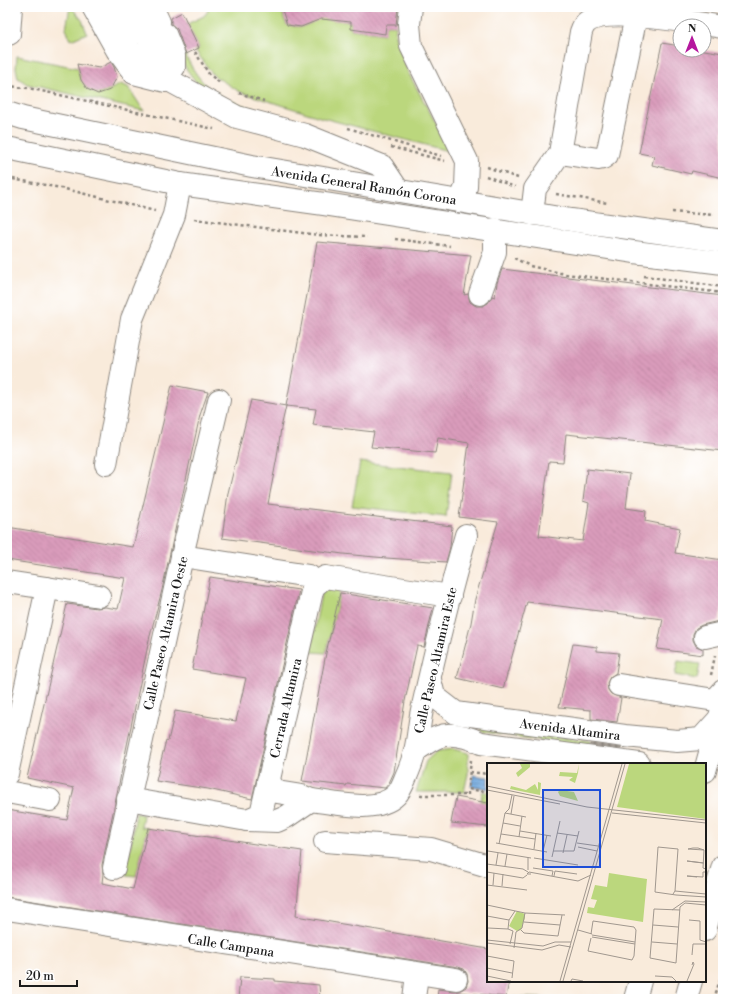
<svg xmlns="http://www.w3.org/2000/svg" width="730" height="1006" font-family="'Libre Bodoni',serif">
<style>
.green{fill:#bbd77d;stroke:#6c7a4c}
.park{fill:url(#park-crowns);stroke:#6c7a4c}
.water{fill:url(#water-rules);stroke:#44617c}
.building{fill:url(#building-back-hatch)}
.lines{fill:none;stroke-linecap:round;stroke-linejoin:round}
.minor-casing{stroke:#8a847c;stroke-width:24}
.major-casing{stroke:#8a847c;stroke-width:24}
.path{stroke:#8a847c;stroke-width:2.5;stroke-dasharray:3 3;stroke-linecap:butt}
.minor{stroke:#fff;stroke-width:22}
.major{stroke:#fff;stroke-width:22}
.labels{text-anchor:middle;stroke-width:3;stroke-linejoin:round;paint-order:stroke}
.street-label{font-size:13px;fill:#1c1c1c;stroke:#fff}
.inset-road{fill:none;stroke:#a1988f;stroke-width:1}
.view{fill:#1d4ed8;fill-opacity:0.15;stroke:#1d4ed8;stroke-width:2}
.inset-edge{fill:none;stroke:#1c1c1c;stroke-width:2}
</style>
<defs>
<pattern id="park-crowns" width="20" height="18" patternUnits="userSpaceOnUse"><rect width="20" height="18" fill="#bbd77d"/><path d="M2 6a3 3 0 1 1 6 0M12 15a3 3 0 1 1 6 0" fill="none" stroke="#a0b86b"/></pattern>
<pattern id="water-rules" width="6" height="5" patternUnits="userSpaceOnUse"><rect width="6" height="5" fill="#6da6dd"/><path d="M0 2.5h6" fill="none" stroke="#5986b2"/></pattern>
<pattern id="building-back-hatch" width="6" height="6" patternUnits="userSpaceOnUse"><rect width="6" height="6" fill="#da9bbb"/><path d="M-1 5l2 2M0 0l6 6M5-1l2 2" fill="none" stroke="#ba85a0"/></pattern>
</defs>
<rect width="100%" height="100%" fill="#fff"/>
<filter id="ink" filterUnits="userSpaceOnUse"><feTurbulence type="fractalNoise" baseFrequency=".025" numOctaves="2"/><feDisplacementMap in="SourceGraphic" scale="8" xChannelSelector="R" yChannelSelector="G"/><feConvolveMatrix kernelMatrix="1 2 1 2 8 2 1 2 1" color-interpolation-filters="sRGB"/></filter>
<filter id="wash" filterUnits="userSpaceOnUse"><feTurbulence type="fractalNoise" baseFrequency=".012" numOctaves="4" result="noise"/><feDisplacementMap in="SourceGraphic" scale="16" xChannelSelector="R" yChannelSelector="G"/><feGaussianBlur stdDeviation="0.9" result="paint"/><feColorMatrix in="noise" values="0 0 0 0 0 0 0 0 0 0 0 0 0 0 0 0 0 1.4 0 .05"/><feComposite in="paint" operator="in"/></filter>
<g filter="url(#wash)">
<rect width="100%" height="100%" fill="#f9ebdb"/>
<g class="green">
<polygon points="70,7 71,7 82,20 87,33 71,40 66,29"/>
<polygon points="207,7 270,7 282,9 284,19 287,25 301,27 311,23 312,17 351,22 351,29 384,34 386,25 396,25 395,36 409,74 444,138 450,146 448,151 323,118 240,92 213,75 195,50 199,48 187,24 204,16 208,11"/>
<path d="M185 54C201 89 220 99 256 109L255 113 233 107 199 86 187 70 179 56Z"/>
<polygon points="17,56 78,68 81,80 98,94 107,91 121,84 128,87 144,111 27,84 18,78 16,68"/>
<polygon points="360,462 452,472 446,517 352,506"/>
<polygon points="325,588 337,588 340,593 326,653 310,652 322,589"/>
<polygon points="678,661 700,664 697,679 675,675"/>
<polygon points="482,728 508,729 591,741 589,747 484,732 480,730"/>
<polygon points="453,749 468,753 468,774 464,792 416,792 426,761 437,751"/>
<polygon points="136,813 143,815 141,827 148,828 136,876 126,875"/>
<polygon points="508,997 561,999 507,999"/>
</g>
<polygon class="park" points="482,792 488,792 488,803 481,802"/>
<polygon class="water" points="473,775 488,777 488,789 471,786"/>
<g id="blocks">
<g class="building">
<polygon points="281,7 398,7 396,25 386,25 385,34 351,29 351,22 321,19 301,27 287,25"/>
<polygon points="182,12 199,48 186,54 177,29 171,24 171,18"/>
<polygon points="662,43 680,46 680,50 704,50 723,53 723,178 692,171 691,174 652,165 654,156 639,153"/>
<polygon points="111,62 114,67 117,77 110,90 98,94 87,89 81,80 77,64 99,68"/>
<polygon points="317,242 471,255 464,295 468,294 470,302 476,306 483,306 488,303 492,296 495,297 497,283 502,269 723,296 723,451 566,434 563,462 549,461 539,536 583,541 589,503 583,501 587,469 630,474 626,508 646,511 645,521 680,528 675,553 723,560 723,604 719,621 702,625 696,628 693,634 693,640 696,646 703,649 703,655 657,649 663,619 527,602 503,689 457,678 471,623 475,599 498,522 459,517 469,443 438,438 435,453 371,447 374,432 313,425 316,409 286,406"/>
<polygon points="172,385 208,392 200,415 162,590 149,640 102,865 103,874 102,883 133,889 148,828 302,851 296,916 488,949 488,981 509,981 506,997 457,992 456,999 437,999 438,989 454,991 461,990 466,987 468,981 467,974 464,969 458,967 7,897 7,810 67,820 70,806 74,788 27,778 67,604 97,608 105,607 118,609 125,578 7,560 7,527 133,547"/>
<polygon points="251,400 286,406 281,428 277,457 268,504 452,526 450,547 446,562 386,558 343,554 222,538 228,493"/>
<polygon points="210,577 299,590 252,799 208,789 156,781 166,740 168,741 175,711 236,721 246,678 192,669"/>
<polygon points="340,593 433,608 424,647 417,646 405,701 394,772 389,783 385,788 347,784 346,786 302,781 326,653"/>
<polygon points="573,644 597,647 597,651 619,653 616,673 610,677 607,683 608,690 611,694 621,698 617,722 591,719 591,710 559,707"/>
<polygon points="590,744 621,748 621,749 590,745"/>
<polygon points="456,797 488,803 488,827 451,823"/>
<polygon points="240,977 275,979 275,981 319,985 320,999 238,999"/>
</g>
</g>
</g>
<g filter="url(#ink)">
<use href="#blocks" fill-opacity="0" stroke="#8a847c" stroke-width="1"/>
<g class="lines">
<defs>
<g id="minor">
<polyline points="93,7 117,50 134,73 166,81"/>
<polyline points="110,7 129,38"/>
<path d="M134 7C141 34 154 47 174 67"/>
<polyline points="152,7 159,22"/>
<polyline points="411,7 409,24 411,46 467,161 466,187 460,201"/>
<polyline points="9,34 11,7"/>
<polyline points="165,34 174,56 174,66"/>
<polyline points="136,54 174,83 237,117 305,135 382,166 398,190"/>
<polyline points="560,153 598,159 603,158 607,155 636,16"/>
<path d="M532 214 535 189 560 153 581 32C582 29 584 24 587 22 606 7 697 23 723 27"/>
<polyline points="480,294 495,252 495,229"/>
<polyline points="106,464 132,319 174,215 180,184"/>
<polyline points="182,556 309,576 313,587 325,577 450,596"/>
<polyline points="7,582 99,596"/>
<polyline points="705,637 723,633"/>
<polyline points="430,680 434,696 456,713 625,736 677,741 701,739 720,718"/>
<polyline points="619,685 715,700 723,691"/>
<path d="M416 750C423 746 430 740 438 737 451 732 468 737 481 743L639 764"/>
<polyline points="7,774 47,588"/>
<polyline points="268,781 277,792 302,796 311,800"/>
<polyline points="7,792 50,800"/>
<path d="M128 799 247 820 277 821 286 817 311 800C335 803 377 814 396 795 400 791 403 784 405 779 409 770 413 760 415 751 419 736 419 720 423 706 436 648 450 591 466 535"/>
<polyline points="247,820 261,814 313,587"/>
<polyline points="325,841 431,849 488,866"/>
<polyline points="114,868 185,543 219,400"/>
<polyline points="7,909 456,979"/>
<polyline points="414,999 417,974"/>
</g>
<g id="major">
<polyline points="7,113 23,118 252,166 571,220 723,241"/>
<polyline points="7,148 180,184 324,204 634,252 723,263"/>
<polyline points="705,771 723,706"/>
<polyline points="705,930 723,866"/>
<polyline points="635,999 640,981"/>
<polyline points="686,999 691,981"/>
</g>
</defs>
<use href="#minor" class="minor-casing"/>
<use href="#major" class="major-casing"/>
<g class="path">
<polyline points="195,52 209,74 220,83"/>
<polyline points="7,86 28,88 214,129"/>
<polyline points="239,93 264,101"/>
<polyline points="348,128 441,156"/>
<polyline points="391,147 445,161"/>
<polyline points="487,167 518,178"/>
<polyline points="486,176 515,187"/>
<polyline points="7,178 61,188 155,211"/>
<polyline points="556,194 608,203"/>
<polyline points="672,212 714,215"/>
<polyline points="194,219 318,235 367,237"/>
<polyline points="395,239 450,246"/>
<polyline points="514,258 530,266 565,274 723,293"/>
<polyline points="644,276 723,287"/>
<polyline points="711,675 715,656"/>
<polyline points="471,760 468,789 488,792"/>
<polyline points="470,772 488,774"/>
<polyline points="420,795 468,795 468,789"/>
<polyline points="714,999 723,970"/>
</g>
<use href="#minor" class="minor"/>
<use href="#major" class="major"/>
</g>
</g>
<g class="labels">
<g class="street-label">
<text transform="translate(364 185) rotate(9)" y="5">Avenida General Ramón Corona</text>
<text transform="translate(165 633) rotate(-77)" y="5">Calle Paseo Altamira Oeste</text>
<text transform="translate(435 660) rotate(-77)" y="5">Calle Paseo Altamira Este</text>
<text transform="translate(285 708) rotate(-77)" y="5">Cerrada Altamira</text>
<text transform="translate(570 729) rotate(7)" y="5">Avenida Altamira</text>
<text transform="translate(231 945) rotate(9)" y="5">Calle Campana</text>
</g>
</g>
<g transform="translate(487 763)">
<rect width="219" height="219" fill="#f9ebdb"/>
<path d="M92 1 91 10 88 20 82 17 86 14 72 13 73 9 90 10ZM51 19 54 20 53 32 23 26 24 23 39 27 48 21 51 27ZM73 27 87 29 91 38 73 33 71 29ZM122 110 160 116 156 159 100 150 101 144 107 145 110 137 104 136 108 122 120 124Z" fill="#bbd77d"/>
<path d="M142 1H219V56L130 44Z" fill="#bbd77d"/>
<path d="M33 1H43V4L31 14 29 10 35 5ZM30 148 38 151V155L34 167 30 168 22 163Z" fill="#bbd77d"/>
<path class="inset-road" d="M0 23 100 44 219 57M0 27 73 41M18 50 39 54M18 50 22 46 25 32M125 50 219 60M24 51 27 33M16 60 33 63M33 68 64 73M70 70 91 73M14 71 48 76M32 74 35 53M9 80 60 89M90 80 111 83M12 81 18 50M91 84 110 88M206 85H211L217 87 201 86ZM47 86 49 70M217 87 216 105 219 106M1 88 44 95M56 88 60 72M66 88H87L92 68M76 90 80 72M65 94 73 58M47 95 91 102M216 100 200 98 217 100M0 101 36 106 41 109M9 102 11 90M18 103 20 91M46 105 66 108 65 113M41 107V94M0 109 36 115 40 112M44 111H40L42 109 91 118 104 112M67 113 68 108 90 111M210 114 200 113 216 114V109H219M0 122 40 127M6 122 7 110M15 123 16 111M188 128 219 131M186 131 188 128 191 86 171 84 168 129 189 132 219 134M0 142 38 150M185 147 198 138 219 139M193 147 167 146 163 195 189 200 193 144 198 140 219 142M38 150 78 152M0 153 22 157M202 157 213 158V177L219 179M37 159 73 162M166 162 191 164M1 165 21 166M21 166 26 168 23 181M21 166 22 157 28 148M34 167 37 170 71 173 75 152M91 167 105 171M104 171 106 158 147 164 149 167 147 193M105 172 148 179M105 174 148 181M104 175 101 188 145 197 147 193M0 177 56 183 68 179H84M165 179 190 181M0 180 55 187 72 182 84 184M27 185 29 169 35 165 38 150M205 192 206 181H219M0 193 27 198 25 215M0 205 25 210M0 213 24 218M168 213 185 214 189 218M73 218 135 1M76 218 138 1M84 218 85 216 96 218M200 218 207 201 206 199 205 202"/>
<path class="view" d="M56 27H113V104H56Z"/>
<rect width="219" height="219" class="inset-edge"/>
</g>
<rect width="730" height="1006" fill="none" stroke="#fff" stroke-width="24"/>
<g transform="translate(692 38)"><circle r="19" fill="#ffffff" stroke="#a4a4a4"/>
<path d="M0-3L7 15L0 10L-7 15Z" fill="#b5179e"/>
<text y="-6" font-size="11" font-weight="bold" text-anchor="middle" fill="#1c1c1c">N</text>
</g>
<path d="M20 980v6h57v-6" fill="none" stroke="#1c1c1c" stroke-width="2"/>
<text x="26" y="980" font-size="12" fill="#1c1c1c" stroke="#ffffff" stroke-width="3" paint-order="stroke">20 m</text>
</svg>
